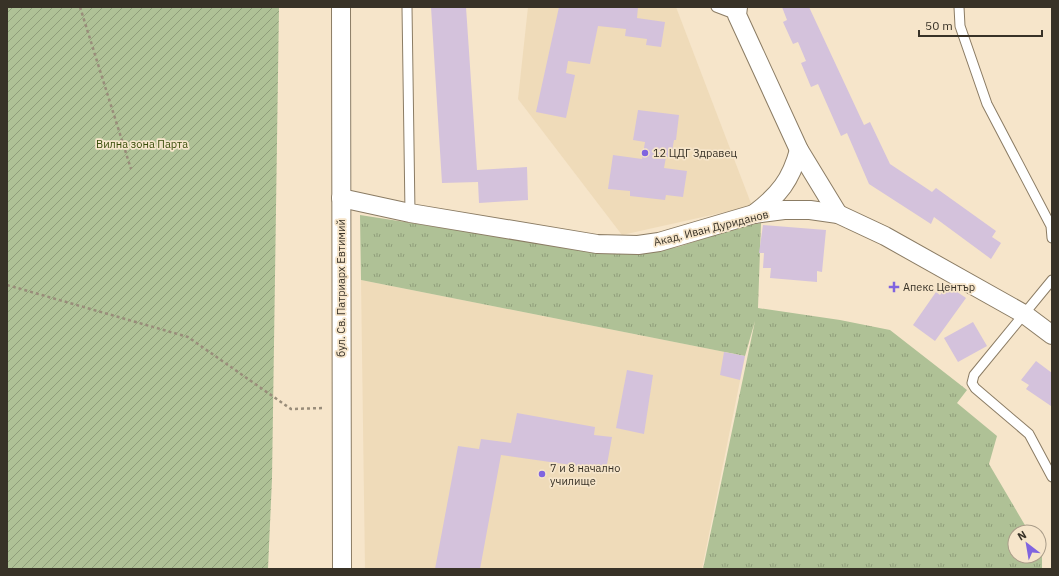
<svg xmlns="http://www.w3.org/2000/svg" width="1059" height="576" font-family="'IBM Plex Sans',sans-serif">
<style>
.built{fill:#efdbb9}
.grass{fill:url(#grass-tufts)}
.garden{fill:url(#garden-furrows)}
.building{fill:#d4c2dc}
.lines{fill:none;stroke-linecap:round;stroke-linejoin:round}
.service-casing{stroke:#8b7c64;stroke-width:11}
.minor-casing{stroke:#8b7c64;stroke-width:20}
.path{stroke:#998d7a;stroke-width:2.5;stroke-dasharray:3 3;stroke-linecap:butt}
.service{stroke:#fff;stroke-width:9}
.minor{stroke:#fff;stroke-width:18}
.poi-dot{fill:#8064df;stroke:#f6e5ca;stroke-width:1.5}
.labels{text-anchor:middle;stroke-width:3.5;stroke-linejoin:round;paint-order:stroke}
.park-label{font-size:11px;fill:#384c09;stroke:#f6e5ca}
.poi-label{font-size:11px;fill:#383227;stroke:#f6e5ca;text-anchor:start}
.street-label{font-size:11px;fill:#383227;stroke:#f6e5ca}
</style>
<defs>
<pattern id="grass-tufts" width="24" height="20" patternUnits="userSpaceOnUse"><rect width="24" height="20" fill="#afc196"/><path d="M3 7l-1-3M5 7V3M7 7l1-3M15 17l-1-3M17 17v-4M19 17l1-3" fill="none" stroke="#8f9d7a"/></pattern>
<pattern id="garden-furrows" width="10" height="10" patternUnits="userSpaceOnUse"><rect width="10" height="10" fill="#afc196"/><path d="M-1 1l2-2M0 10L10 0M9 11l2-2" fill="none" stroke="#8f9d7a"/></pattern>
</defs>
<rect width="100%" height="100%" fill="#f6e5ca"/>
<g class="built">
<polygon points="528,7 676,7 752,206 622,235 518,99"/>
<polygon points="361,280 745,356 702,569 365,569"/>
</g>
<polygon class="grass" points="360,215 604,253 646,252 678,247 742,226 761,223 758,308 840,320 890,330 967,390 957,403 997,436 989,464 1029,532 1015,532 1015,556 1039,556 1039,549 1042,553 1042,569 703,569 755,321 745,356 361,280"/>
<polygon class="garden" points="7,7 279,7 272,479 268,569 7,569"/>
<g class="building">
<polygon points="431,7 466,7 477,170 527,167 528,200 479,203 478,182 442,183"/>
<polygon points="559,7 638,7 637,18 665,22 661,47 646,45 647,39 625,36 626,29 598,26 590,64 568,61 566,73 575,75 566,118 536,112"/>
<polygon points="782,7 809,7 864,125 870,122 890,164 932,192 936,188 996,231 992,237 1001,243 991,259 934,217 931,224 869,184 847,133 841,136 818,84 811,87 801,63 806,61 798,42 793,44 783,22 787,20"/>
<polygon points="638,110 679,115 676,140 674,140 671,157 666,157 664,168 687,171 683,197 666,195 665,200 630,196 630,191 608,189 613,155 642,159 645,142 633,140"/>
<polygon points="763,225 826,230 822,272 817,271 817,282 770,278 771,268 763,268 764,253 759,253"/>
<polygon points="947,285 966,298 935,341 913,325 936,292 940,295"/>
<polygon points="973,322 987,346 958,362 944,338"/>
<polygon points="724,352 745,356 740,380 720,375"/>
<polygon points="1036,361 1052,373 1051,406 1026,389 1029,385 1021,380"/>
<polygon points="627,370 653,375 644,434 616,428"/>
<polygon points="517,413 595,427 594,435 612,437 606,470 501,455 480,569 435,569 458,446 479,449 481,439 511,443"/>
</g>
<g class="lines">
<defs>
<g id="service">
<polyline points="407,7 410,213"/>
<polyline points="716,7 737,15 736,14"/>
<polyline points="959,7 960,26 987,104 1051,226 1052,238"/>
<polyline points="1052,280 974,375 972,383 975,388 1029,434 1052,477"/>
</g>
<g id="minor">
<polyline points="341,7 342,569"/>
<polyline points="738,7 737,15 799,150 838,214"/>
<polyline points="341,198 410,213 597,244 638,245 659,242 754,214 784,210 810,210 838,214 885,236 1024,314 1052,335"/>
<path d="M754 214C779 195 791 180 799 150"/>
</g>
</defs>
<use href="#service" class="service-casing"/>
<use href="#minor" class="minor-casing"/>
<g class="path">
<polyline points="80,7 131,169"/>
<polyline points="7,285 188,337 291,409 325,408"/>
</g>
<use href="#service" class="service"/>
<use href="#minor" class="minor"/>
</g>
<g class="poi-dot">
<circle cx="645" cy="153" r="4"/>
<path d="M892 281h4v4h4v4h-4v4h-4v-4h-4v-4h4z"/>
<circle cx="542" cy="474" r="4"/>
</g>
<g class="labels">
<g class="park-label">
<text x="142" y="148">Вилна зона Парта</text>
</g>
<g class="poi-label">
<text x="653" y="157">12 ЦДГ Здравец</text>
<text x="903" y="291">Апекс Център</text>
<text x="550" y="472">7 и 8 начално<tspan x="550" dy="13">училище</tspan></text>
</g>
<g class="street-label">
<text transform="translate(711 228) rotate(-14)" y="4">Акад. Иван Дуриданов</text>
<text transform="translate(341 288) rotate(-90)" y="4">бул. Св. Патриарх Евтимий</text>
</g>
</g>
<rect width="1059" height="576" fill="none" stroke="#383227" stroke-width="16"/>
<g transform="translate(1027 544) rotate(329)"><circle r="19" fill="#f6e5ca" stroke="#aa9d89"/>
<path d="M0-3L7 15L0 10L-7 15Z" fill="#8064df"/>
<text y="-6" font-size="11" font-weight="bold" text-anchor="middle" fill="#383227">N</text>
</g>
<path d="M919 30v6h123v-6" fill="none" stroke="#383227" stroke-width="2"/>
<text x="925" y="30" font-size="12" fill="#383227" stroke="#f6e5ca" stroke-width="3" paint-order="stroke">50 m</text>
</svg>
